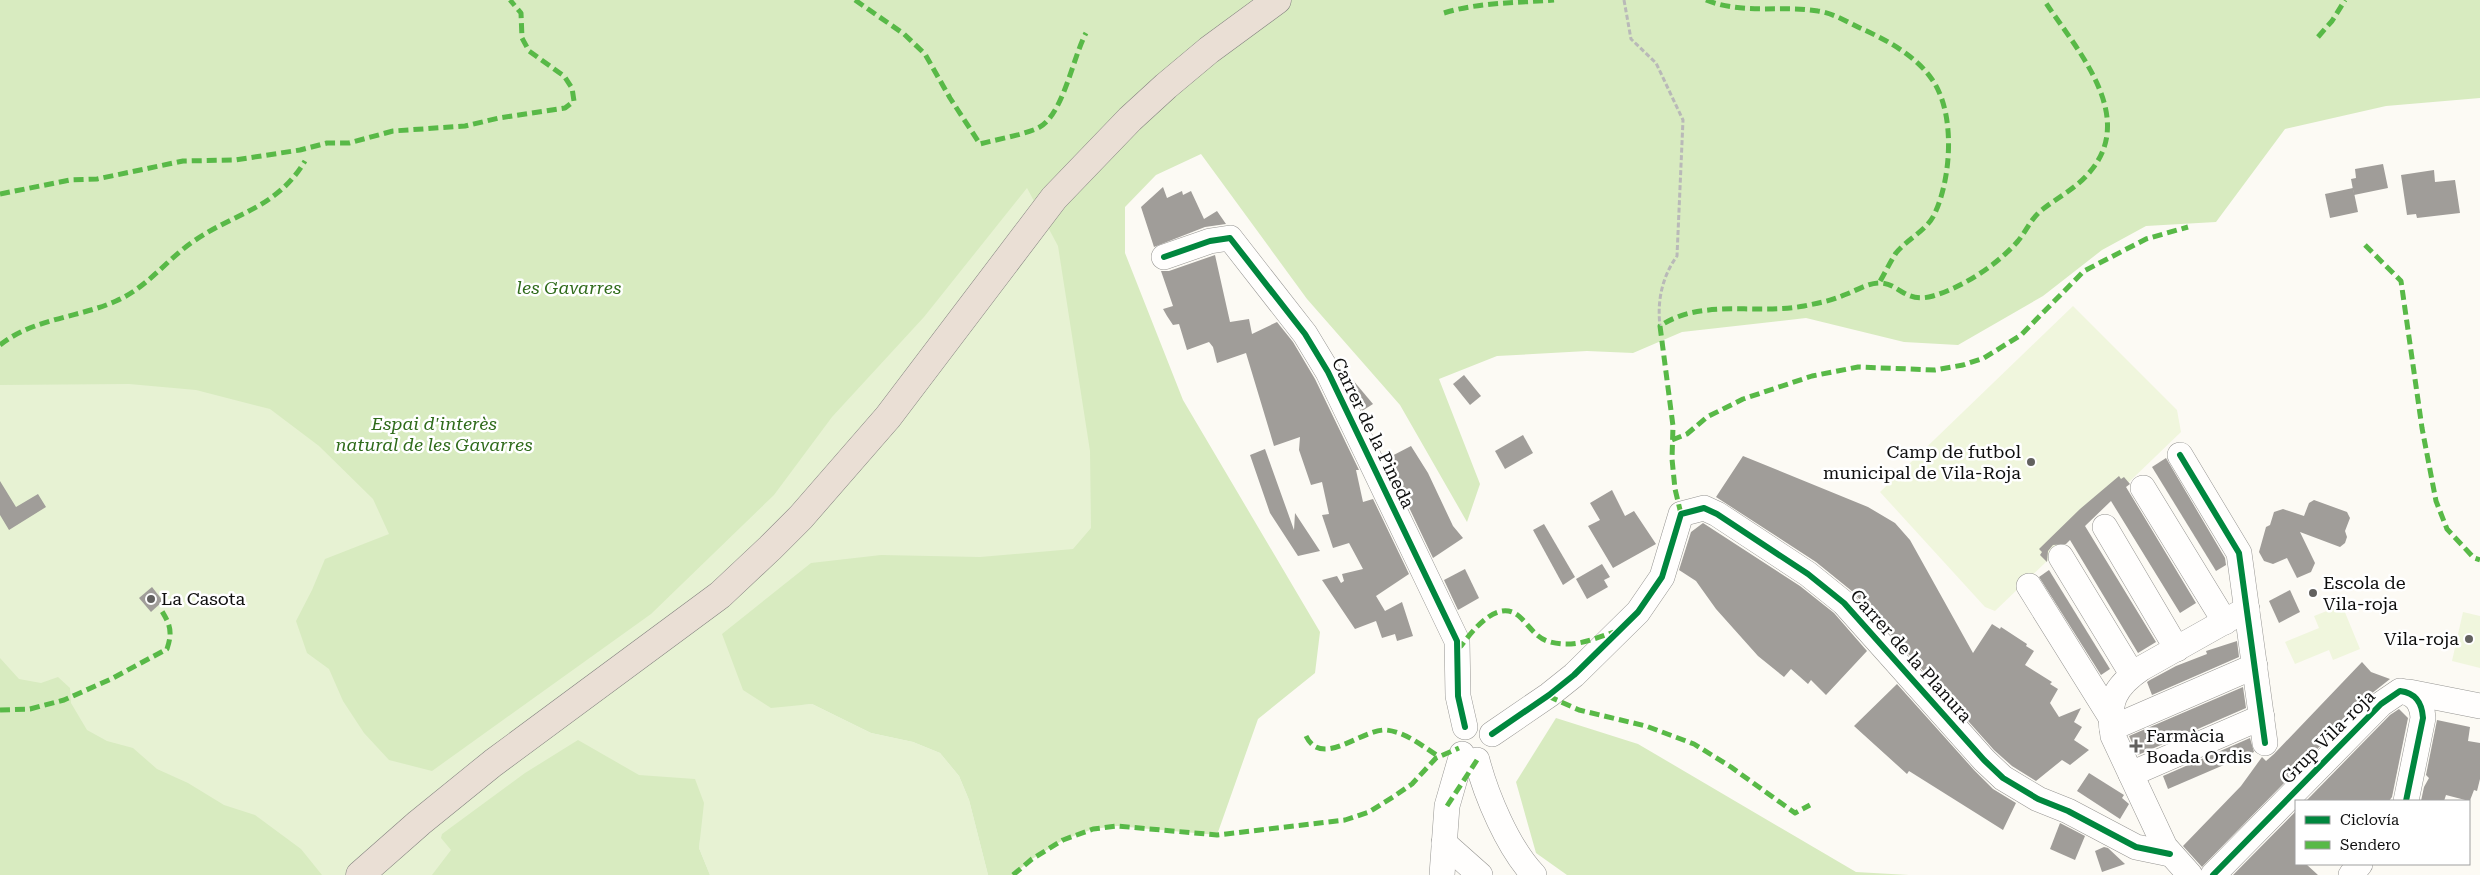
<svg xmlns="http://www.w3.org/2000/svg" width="2480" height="875" font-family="'Roboto Serif',serif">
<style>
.green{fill:#e7f2d3}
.forest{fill:#d8ebc0}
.pitch{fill:#f0f6dd}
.building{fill:#a09d99}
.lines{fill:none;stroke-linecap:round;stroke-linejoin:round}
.minor-casing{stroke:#969592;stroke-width:26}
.highway-casing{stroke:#83827f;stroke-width:29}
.path{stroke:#b9b9b8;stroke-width:3;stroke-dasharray:5 2.5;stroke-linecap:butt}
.minor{stroke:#fffefd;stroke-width:25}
.highway{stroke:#eadfd5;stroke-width:28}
.quiet{stroke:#58b947;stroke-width:5;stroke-dasharray:10 5;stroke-linecap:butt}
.cycleway-casing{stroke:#fff;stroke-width:9}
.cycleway{stroke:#00873e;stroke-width:6}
.poi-dot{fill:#62615f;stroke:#fff;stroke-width:2}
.labels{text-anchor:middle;stroke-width:5;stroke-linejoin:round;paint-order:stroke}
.park-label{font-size:18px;font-style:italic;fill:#2f6b1b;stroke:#fff}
.street-label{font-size:18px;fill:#0f0f0f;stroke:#fff}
.poi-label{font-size:18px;fill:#0f0f0f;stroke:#fff;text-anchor:start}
</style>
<rect width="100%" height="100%" fill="#fcfaf4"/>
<polygon class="green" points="0,0 1079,94 1170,497 798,705 812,704 871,733 913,742 940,753 959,776 969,800 988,875 710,875 699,848 700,835 568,875 0,875"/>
<g class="forest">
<polygon points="0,0 2480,0 2480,98 2386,106 2285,129 2216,222 2146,226 2102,250 2043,296 1958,345 1904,342 1806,318 1682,332 1633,353 1587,351 1497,356 1439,379 1480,484 1467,522 1400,405 1307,299 1201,154 1156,175 1125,207 1125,253 1183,400 1320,632 1315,673 1258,719 1217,835 1117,826 1093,829 1063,840 1032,859 1013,875 988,875 969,800 959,776 940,753 913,742 871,733 812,704 771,708 743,690 722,634 811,563 881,555 980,557 1073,549 1091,528 1090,451 1058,246 1027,188 924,317 832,417 774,495 651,614 432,771 389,760 364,733 343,701 329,669 307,653 296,621 312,590 325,559 389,534 373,499 319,446 270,409 196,390 129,384 0,385"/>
<polygon points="0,658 19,679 41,683 58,677 70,688 71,703 87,730 107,741 133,748 157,769 188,783 224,805 255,815 301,849 322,875 0,875"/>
<polygon points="1556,718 1638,744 1856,872 1909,875 1567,875 1536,853 1516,782"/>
<polygon points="578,740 639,775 695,779 704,803 699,848 710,875 432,875 451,850 441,838 442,834 525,773"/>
</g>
<g class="pitch">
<polygon points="2073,306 2177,410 2181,432 1995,611 1985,607 1880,492"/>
<polygon points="2342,605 2360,649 2333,660 2329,650 2295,664 2285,642 2319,628 2314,616"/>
<polygon points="2463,612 2480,616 2480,668 2452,661"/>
</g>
<g class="building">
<polygon points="2383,164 2388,188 2354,195 2351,179 2356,178 2355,169"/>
<polygon points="2434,170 2435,182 2455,180 2460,213 2417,218 2416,214 2407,215 2401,175"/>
<polygon points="1163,187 1167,198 1182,191 1183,195 1191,191 1204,219 1217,211 1226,224 1205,227 1154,247 1141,207"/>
<polygon points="2353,188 2358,212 2330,218 2325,194"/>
<polygon points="1215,255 1230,322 1249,319 1252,334 1277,322 1293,342 1315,379 1359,470 1356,470 1363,502 1373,499 1409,574 1376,596 1385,611 1402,602 1413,636 1397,641 1395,634 1382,638 1376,621 1355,629 1322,580 1337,576 1341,583 1344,581 1342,574 1363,569 1349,543 1333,548 1322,515 1329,514 1322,482 1311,485 1299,450 1300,437 1274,446 1246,353 1217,363 1213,347 1209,342 1187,350 1179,324 1173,325 1167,316 1163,309 1173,306 1161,271 1169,271"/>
<polygon points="1464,375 1481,396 1470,405 1453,384"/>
<polygon points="1352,379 1373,404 1362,411 1348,381"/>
<polygon points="1523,435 1533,453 1505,469 1495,451"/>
<polygon points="1411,446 1428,473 1453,526 1463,538 1433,558 1386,459"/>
<polygon points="1265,449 1294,530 1295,513 1320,551 1298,556 1270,513 1250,455"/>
<polygon points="1743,456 1868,507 1895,523 1910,540 1973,653 1992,624 2000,629 2001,627 2027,644 2026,646 2034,651 2025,665 2052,682 2050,684 2058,689 2050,703 2059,717 2081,708 2074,722 2082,727 2074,740 2089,750 2070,765 2062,760 2036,781 2012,766 1994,750 1853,592 1816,562 1716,497"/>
<polygon points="2166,458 2225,558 2226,565 2216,571 2152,467"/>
<polygon points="2119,476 2121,479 2124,477 2130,484 2126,487 2196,603 2180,613 2111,501 2085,526 2156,642 2138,653 2070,540 2066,544 2053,545 2048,551 2047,562 2040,555 2042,552 2039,549 2080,509"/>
<polygon points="0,481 16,507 38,494 46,507 9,530 0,515"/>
<polygon points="1612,490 1625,516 1634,511 1656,544 1613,568 1588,526 1600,520 1590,503"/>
<polygon points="2314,500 2347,512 2350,518 2345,531 2347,537 2345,543 2340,547 2300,532 2315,563 2311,572 2297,578 2287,558 2273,564 2264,561 2259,552 2266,527 2270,525 2274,512 2283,509 2304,516 2309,503"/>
<polygon points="1703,523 1800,586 1834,613 1867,651 1826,695 1811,680 1808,684 1791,669 1784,677 1758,656 1716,609 1696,581 1679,570 1691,532"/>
<polygon points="1544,524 1575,577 1563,585 1533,530"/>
<polygon points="1602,564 1610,577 1604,580 1608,587 1587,599 1576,579"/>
<polygon points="1465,569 1479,598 1458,610 1444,580"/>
<polygon points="2049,570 2110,669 2101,675 2039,577"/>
<polygon points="152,587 163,601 151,612 139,598"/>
<polygon points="2290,590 2300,612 2279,623 2269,601"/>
<polygon points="2237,641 2239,657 2152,695 2147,682 2150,680 2176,666 2207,654 2206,651"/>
<polygon points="2362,662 2371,672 2390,679 2371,694 2202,867 2183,846 2241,786 2262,757 2266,761 2274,754"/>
<polygon points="1897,684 1974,770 1993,789 2016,803 2003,830 1909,771 1907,774 1854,726"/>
<polygon points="2243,687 2246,708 2138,755 2129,736"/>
<polygon points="2399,709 2408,718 2392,797 2389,801 2306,801 2390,715"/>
<polygon points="2437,720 2470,727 2468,741 2480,743 2480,779 2477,791 2474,790 2469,803 2469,801 2446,795 2444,801 2421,801 2424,787 2429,778 2426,775"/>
<polygon points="2250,738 2254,752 2168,789 2163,776"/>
<polygon points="2089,773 2124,795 2122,798 2129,804 2120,819 2077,791"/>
<polygon points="2296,811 2296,864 2306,864 2318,875 2233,875"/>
<polygon points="2060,823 2085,836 2075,860 2050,849"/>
<polygon points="2104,847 2108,848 2125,864 2102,872 2095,851"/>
</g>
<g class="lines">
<defs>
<g id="minor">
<polyline points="1164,257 1210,241 1230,238 1305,334 1328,372 1457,641 1458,696 1465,727"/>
<polyline points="2180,455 2239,553 2265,743"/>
<polyline points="2143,488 2225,622"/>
<polyline points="2105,527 2177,649"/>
<polyline points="2061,557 2132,674"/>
<polyline points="2029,586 2110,716"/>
<polyline points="2409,692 2480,706"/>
<polyline points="2112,728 2255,666"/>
<polyline points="1492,734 1549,695 1574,675 1638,612 1662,577 1681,514 1704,508 1717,514 1808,574 1844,603 1984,760 2003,778 2038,799 2068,811 2136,847 2170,854"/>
<path d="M1477 760C1486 795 1508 848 1534 875"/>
<polyline points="2131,774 2262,717"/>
<polyline points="1444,843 1480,875"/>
<polyline points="1442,875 1447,806 1462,754"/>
<path d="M2190 875 2165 847 2113 736C2107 702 2114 687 2142 668L2247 609"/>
<path d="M2213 875 2381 704 2400 691C2416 693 2422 703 2423 718L2406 801"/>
<polyline points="2351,875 2360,864"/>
</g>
<polyline id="highway" points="360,875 419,823 493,763 720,595 770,548 801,517 888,417 1054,198 1130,119 1166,86 1209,50 1277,0"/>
</defs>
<use href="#minor" class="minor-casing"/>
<use href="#highway" class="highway-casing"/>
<path class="path" d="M1624 0 1631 39 1656 63 1683 120 1677 256C1662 277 1657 301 1660 326"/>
<use href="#minor" class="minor"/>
<use href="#highway" class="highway"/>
<g class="quiet">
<path d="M855 0 904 34 925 54 950 98 980 144C998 139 1018 136 1036 129 1063 118 1072 59 1086 33"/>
<path d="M1706 0C1744 15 1780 5 1818 11 1833 13 1847 22 1860 28 1887 40 1919 57 1935 84 1955 118 1951 178 1935 213 1927 231 1908 238 1896 253 1890 262 1885 273 1879 283"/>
<path d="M1444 13C1479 2 1517 3 1554 0"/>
<polyline points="2318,37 2332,21 2345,0"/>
<polyline points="0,194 70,180 97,179 183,161 235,160 300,150 327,143 349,143 393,131 465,126 499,118 565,108 574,101 572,88 564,76 529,51 522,38 521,13 510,0"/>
<polyline points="2365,245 2401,281 2422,428 2436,501 2447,529 2474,558 2480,560"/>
<path d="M0 345C34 318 78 318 116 301 148 287 166 260 194 241 236 212 276 209 305 161"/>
<polyline points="1672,440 1687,434 1707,417 1743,399 1812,376 1858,367 1935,370 1963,365 1984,358 2021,335 2084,271 2146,239 2188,227"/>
<path d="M1681 514 1675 489 1672 459 1673 426 1660 326C1701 298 1758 315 1804 306 1818 303 1831 301 1844 295 1856 291 1867 283 1880 283 1899 283 1905 304 1933 296 1963 287 1997 265 2018 241 2027 230 2031 218 2043 209 2057 198 2076 188 2088 174 2140 117 2075 48 2044 0"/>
<path d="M1457 643 1461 646C1473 630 1499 596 1521 618 1529 626 1536 637 1547 641 1572 649 1591 640 1614 632"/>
<polyline points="1548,696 1579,710 1646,726 1694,744 1731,767 1795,813 1810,805"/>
<path d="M0 710 30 709 64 700 111 679 167 649C173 631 170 624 160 608"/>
<path d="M1306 736C1322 769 1361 729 1386 730 1406 732 1422 746 1438 756"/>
<polyline points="1447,806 1477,760"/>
<polyline points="1013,875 1032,859 1063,840 1093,829 1117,826 1217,835 1345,820 1369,812 1393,797 1412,784 1436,758 1459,748"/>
</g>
<defs>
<g id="cycleway">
<polyline points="1164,257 1210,241 1230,238 1305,334 1328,372 1457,641 1458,696 1465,727"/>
<polyline points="2180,455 2239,553 2265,743"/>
<polyline points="1492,734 1549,695 1574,675 1638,612 1662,577 1681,514 1704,508 1717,514 1808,574 1844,603 1984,760 2003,778 2038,799 2068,811 2136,847 2170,854"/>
<path d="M2213 875 2381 704 2400 691C2416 693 2422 703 2423 718L2406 801"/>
</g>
</defs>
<use href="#cycleway" class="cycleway-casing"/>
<use href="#cycleway" class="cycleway"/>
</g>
<g class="poi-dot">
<circle cx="2031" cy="462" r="5"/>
<circle cx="2313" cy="593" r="5"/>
<circle cx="151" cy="599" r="5"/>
<circle cx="2469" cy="639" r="5"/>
<path d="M2133.5 738.5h5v5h5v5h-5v5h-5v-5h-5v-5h5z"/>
</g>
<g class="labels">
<g class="park-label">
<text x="569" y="294">les Gavarres</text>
<text x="434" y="430">Espai d'interès<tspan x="434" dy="21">natural de les Gavarres</tspan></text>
</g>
<g class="street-label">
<text transform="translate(1373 433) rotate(64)" y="6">Carrer de la Pineda</text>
<text transform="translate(1911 656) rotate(48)" y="6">Carrer de la Planura</text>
<text transform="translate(2328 737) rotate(-45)" y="6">Grup Vila-roja</text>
</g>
<g class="poi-label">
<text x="2021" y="458" text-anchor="end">Camp de futbol<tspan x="2021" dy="21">municipal de Vila-Roja</tspan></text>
<text x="2323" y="589">Escola de<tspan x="2323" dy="21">Vila-roja</tspan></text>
<text x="161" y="605">La Casota</text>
<text x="2459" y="645" text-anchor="end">Vila-roja</text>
<text x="2146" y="742">Farmàcia<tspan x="2146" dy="21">Boada Ordis</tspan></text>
</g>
</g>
<rect x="2295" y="800" width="175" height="65" fill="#ffffff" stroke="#9f9f9f"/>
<rect x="2305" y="816" width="25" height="8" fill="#00873e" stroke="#9f9f9f"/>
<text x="2340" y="825" font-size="15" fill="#0f0f0f">Ciclovía</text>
<rect x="2305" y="841" width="25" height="8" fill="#58b947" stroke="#9f9f9f"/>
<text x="2340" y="850" font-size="15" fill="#0f0f0f">Sendero</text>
</svg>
